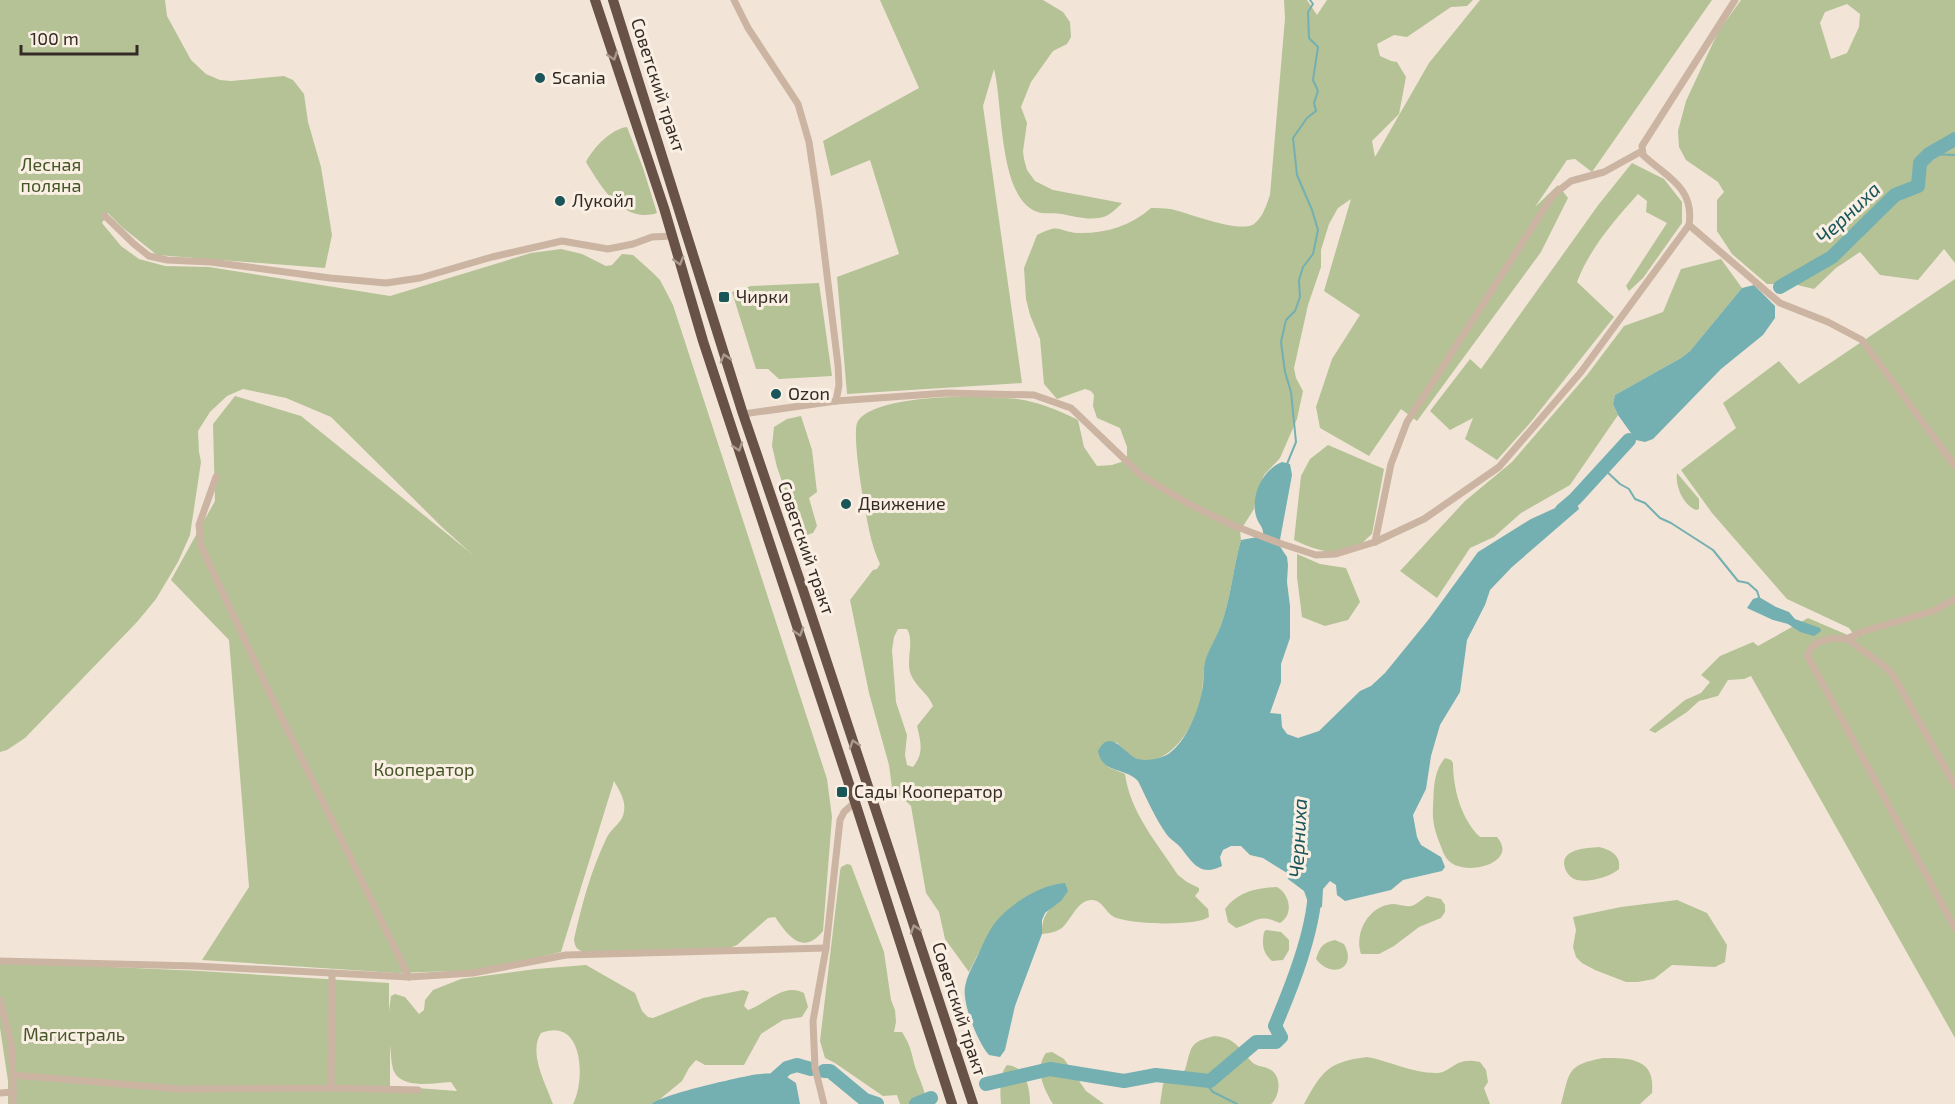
<svg xmlns="http://www.w3.org/2000/svg" width="1955" height="1104" font-family="'Exo 2',sans-serif">
<style>
.green{fill:#b4c296;fill-rule:evenodd}
.water{fill:#74afb1}
.lines{fill:none;stroke-linecap:round;stroke-linejoin:round}
.stream{stroke:#74afb1;stroke-width:2}
.river{stroke:#74afb1;stroke-width:14}
.minor{stroke:#cbb4a2;stroke-width:7}
.trunk{stroke:#685248;stroke-width:10}
.oneway{stroke:#aa998e}
.poi-dot{fill:#195559;stroke:#faefe3;stroke-width:2}
.labels{text-anchor:middle;stroke-width:6;stroke-linejoin:round;paint-order:stroke}
.poi-label{font-size:18px;fill:#352a25;stroke:#faefe3;text-anchor:start}
.street-label{font-size:18px;fill:#352a25;stroke:#faefe3}
.park-label{font-size:18px;fill:#455527;stroke:#faefe3}
.water-label{font-size:20px;font-style:italic;fill:#195559;stroke:#faefe3}
</style>
<rect width="100%" height="100%" fill="#f2e5d7"/>
<g class="green">
<path d="M0 0H165L167 16 191 60 206 74 220 80 231 81 284 76 293 80 304 94 308 122 321 167 332 235 325 268 157 255 123 228 108 213 102 223 121 246 139 259 165 266 209 267 390 296 531 253 561 249 582 254 606 266 612 265 622 254 633 255 652 272 660 280 673 305 827 779 832 817 823 931C803 956 788 936 775 917L768 918 737 945 722 951 585 952C576 950 575 947 574 939 582 904 591 870 607 837 612 827 623 823 624 811 626 800 619 790 614 781L561 952 484 970 396 973 202 960 249 887 229 640 171 580 215 501 213 424 235 396 301 416 472 554 443 528 331 417 286 398 243 389 227 396 210 412 198 431 199 452 201 462 190 535 178 562 156 599 137 622 25 738 7 750 0 752Z"/>
<path d="M880 0H1043L1063 12 1070 22 1071 37 1067 44 1053 51 1031 82 1021 107 1027 123 1023 151 1024 159 1027 170 1035 181 1053 190 1122 203C1118 207 1113 212 1108 215 1095 222 1076 217 1062 214 1053 212 1044 215 1035 211 998 195 1003 102 994 69L983 106 1022 383 847 394 837 277 899 254 870 160 831 176 823 141 919 88Z"/>
<path d="M1284 0H1307L1317 15 1327 0H1473L1467 6 1451 7 1407 37 1394 35 1377 44 1380 56 1391 61 1397 62 1406 77 1399 114 1372 141 1375 157 1429 63 1480 0H1712L1592 172 1575 159 1567 160 1535 207 1558 185 1568 198 1541 252 1417 421 1401 409 1369 456 1320 428 1316 407 1332 359 1360 315 1324 291 1351 199 1338 208 1329 224 1321 250V267L1308 305 1294 368 1296 378 1303 391 1297 419 1280 458 1264 475 1256 497 1254 509 1240 531 1241 540C1233 568 1231 598 1221 625 1217 636 1210 647 1206 659 1202 673 1204 689 1200 704 1193 728 1168 769 1137 759 1129 756 1122 748 1116 742L1108 767 1125 774C1130 812 1157 843 1178 875L1187 882 1199 888V891L1195 896 1208 909 1209 917C1195 927 1129 924 1114 917 1105 912 1104 902 1093 900 1078 899 1072 918 1063 927 1057 932 1050 933 1042 934 1042 917 1046 910 1061 901L1031 895C994 919 989 933 969 972L945 939 939 912 926 893 911 806 892 788 889 765 869 693 850 600 873 570 877 569 880 564C877 557 874 550 872 542 867 525 850 432 858 421 876 393 986 395 1017 399 1039 402 1058 410 1078 420L1084 447 1097 466 1112 465 1127 460V447L1120 428 1097 418 1093 406 1094 395 1091 391 1085 389 1057 399 1044 384 1040 339 1030 315 1026 299 1024 268 1037 235C1061 223 1056 231 1077 233 1104 234 1131 226 1151 208 1157 208 1164 208 1170 209 1187 212 1239 234 1254 224 1263 217 1266 206 1270 195L1285 18ZM898 629H907C915 642 905 660 911 675 916 687 928 693 933 706L917 726C921 743 924 753 913 767L907 765 905 755 907 735 896 702 892 650 894 637Z"/>
<path d="M1741 0H1955V263L1944 249 1918 280 1880 275 1860 252 1836 268 1814 289 1793 284H1767L1732 254 1717 231V200L1724 192 1718 182 1686 160 1679 147 1678 131 1686 101 1718 32ZM1847 4 1860 14 1859 27 1847 53 1831 59 1820 23 1825 12Z"/>
<path d="M627 127 643 168 657 213C623 224 601 187 586 162 593 148 611 129 627 127Z"/>
<path d="M1632 163 1664 179 1682 202V223L1643 278 1629 291 1626 286 1667 223 1646 212 1647 201 1638 194C1614 221 1590 248 1577 282L1614 317 1530 423 1497 460 1465 439 1473 418 1450 430 1430 411 1470 359 1481 369 1599 204Z"/>
<polygon points="1721,259 1742,288 1690,351 1681,358 1615,395 1613,404 1618,415 1570,485 1521,513 1494,537 1470,548 1437,598 1400,571 1465,501 1512,462 1587,375 1624,326 1663,312 1681,269"/>
<polygon points="1955,279 1955,1038 1751,676 1744,679 1728,680 1718,696 1699,701 1687,712 1655,733 1649,730 1685,700 1701,693 1710,682 1701,675 1720,656 1753,642 1758,646 1808,618 1857,639 1849,628 1787,599 1712,513 1681,470 1736,428 1723,403 1779,361 1799,384"/>
<polygon points="819,283 832,376 779,379 768,369 756,369 732,292 751,286"/>
<polygon points="801,416 812,450 817,492 809,498 817,526 813,533 801,537 777,467 772,446 774,427 787,419"/>
<path d="M1328 445 1384 469 1372 534C1367 538 1362 544 1356 547 1336 558 1313 549 1294 540L1301 476 1310 459Z"/>
<path d="M1677 473 1699 499V509L1696 510C1683 505 1675 486 1677 473Z"/>
<polygon points="1297,554 1320,564 1346,568 1360,602 1348,620 1325,626 1302,617 1297,577"/>
<path d="M1445 758 1451 760 1453 763C1453 788 1461 819 1480 837H1497C1520 863 1464 878 1448 860 1444 856 1442 849 1440 844 1435 832 1432 820 1433 807 1434 789 1433 772 1445 758Z"/>
<path d="M1599 847C1611 850 1621 855 1619 869 1610 877 1586 884 1574 879 1570 877 1566 872 1565 868 1559 849 1586 848 1599 847Z"/>
<path d="M847 864 851 865 884 952 891 1000 895 1010 896 1022 894 1032H902C910 1045 911 1050 914 1063 918 1078 926 1089 926 1104H900L897 1095 883 1096 835 1063 825 1058 820 1041 840 871 841 867Z"/>
<path d="M1277 887C1290 894 1294 915 1280 923 1257 913 1257 922 1236 928L1228 922 1225 909C1238 892 1256 888 1277 887Z"/>
<path d="M1427 896 1441 899 1445 905V912L1441 918 1419 927 1394 946 1379 954H1361C1354 932 1369 906 1392 904 1398 904 1405 907 1411 906 1416 905 1422 899 1427 896Z"/>
<polygon points="1677,900 1707,913 1727,945 1725,962 1715,967 1672,965 1654,979 1638,982 1626,982 1595,970 1582,963 1576,957 1573,947 1576,930 1573,917 1621,907"/>
<path d="M1266 930 1281 932 1289 940V950L1283 960 1272 961C1262 952 1262 944 1264 932Z"/>
<path d="M1335 940 1344 944C1358 969 1331 979 1316 959 1320 947 1322 943 1335 940Z"/>
<path d="M0 962 200 971 389 983V1011L391 996 395 994 405 997 419 1014 424 1010 425 1000 433 990 461 979 536 969 586 965 635 993 642 1011 648 1017 653 1018 703 998 743 990 749 992 744 1006 748 1010C766 1004 784 982 804 993L808 1007 802 1017 783 1020 761 1034 744 1065H705L696 1060 689 1068 682 1081 654 1104H573C586 1079 583 1016 541 1033 528 1053 546 1084 553 1104H8V1081L0 1028ZM390 1045C391 1053 391 1062 393 1069 400 1090 434 1083 451 1082L457 1091 390 1086Z"/>
<path d="M1215 1036C1236 1038 1239 1049 1253 1063 1258 1067 1265 1066 1271 1070 1282 1077 1280 1096 1271 1104H1160L1163 1084 1185 1070C1192 1047 1188 1042 1215 1036Z"/>
<path d="M1052 1052 1064 1059 1086 1091 1104 1104H1053C1044 1089 1034 1069 1046 1053Z"/>
<path d="M1367 1057C1390 1061 1411 1073 1436 1073 1452 1073 1454 1056 1480 1062L1486 1070 1488 1082 1484 1088 1490 1104H1304C1322 1071 1328 1062 1367 1057Z"/>
<path d="M1603 1058C1630 1058 1656 1058 1652 1093L1640 1104H1561C1570 1072 1566 1065 1603 1058Z"/>
<path d="M1007 1065C1026 1066 1030 1089 1030 1104H1001C1000 1092 999 1074 1007 1065Z"/>
</g>
<g class="water">
<polygon points="1754,285 1775,306 1775,318 1763,335 1721,369 1653,439 1645,442 1636,440 1618,415 1613,404 1615,395 1681,358 1690,351 1742,288"/>
<path d="M1282 462 1290 464 1292 475 1279 545 1287 557 1288 565 1287 582 1290 606V638L1281 664V682L1270 713 1281 714 1282 727 1287 734 1298 738 1319 731 1360 691 1371 686 1385 673 1429 619 1478 552 1531 519 1575 499 1579 509 1512 567 1490 590 1485 605 1467 640 1460 692 1440 725 1431 756 1426 789 1413 815 1417 837 1421 845 1441 857 1445 867 1442 871 1403 880 1391 890 1345 901 1337 895 1336 885 1330 881 1323 889 1322 907 1314 909 1309 905 1304 891 1288 879 1287 873 1263 858 1250 855 1241 846H1231L1223 850 1220 857 1222 866C1200 877 1193 863 1181 848 1177 843 1171 840 1167 835 1155 818 1147 799 1138 781 1125 767 1102 774 1098 751 1111 726 1124 755 1138 759 1148 762 1165 758 1172 751 1189 737 1200 706 1203 686 1204 677 1203 667 1206 658 1210 647 1217 636 1221 625 1231 598 1233 568 1241 540L1263 536C1264 528 1260 526 1257 519 1249 498 1262 470 1282 462Z"/>
<polygon points="1759,597 1776,607 1789,612 1795,619 1820,628 1821,631 1814,636 1800,632 1788,624 1773,620 1747,608 1753,599"/>
<path d="M1065 883 1068 891 1061 901 1045 913 1042 920V934L1015 1006 1005 1050 1000 1057 989 1055C978 1043 962 1003 965 987 967 976 972 967 977 957 982 946 987 934 994 924 1010 904 1039 885 1065 883Z"/>
<path d="M781 1073 796 1083 800 1104H652C663 1094 733 1079 752 1075 761 1073 771 1074 781 1073Z"/>
</g>
<g class="lines">
<g class="stream">
<polyline points="1929,154 1955,155"/>
<polyline points="1287,464 1296,442 1291,392 1285,372 1281,342 1286,320 1295,311 1300,297 1299,280 1303,267 1313,254 1318,230 1312,210 1297,175 1293,138 1307,118 1316,111 1314,103 1318,91 1313,80 1318,47 1309,38 1308,12 1313,4 1310,0"/>
<polyline points="1603,468 1620,484 1629,489 1635,499 1645,503 1660,518 1671,523 1713,550 1738,581 1748,583 1757,591 1759,597"/>
<polyline points="1203,1080 1213,1092 1237,1104"/>
</g>
<g class="river">
<polyline points="1780,287 1832,257 1895,195 1918,186 1920,163 1929,154 1955,139"/>
<polyline points="1562,510 1575,499 1629,440"/>
<polyline points="824,1071 830,1071 865,1100 877,1104"/>
<path d="M986 1084 1050 1069 1124 1081 1156 1075 1210 1081 1256 1042H1276L1281 1037 1275 1026C1292 986 1313 933 1315 891"/>
<polyline points="746,1104 787,1068 797,1065 811,1069"/>
<polyline points="916,1104 931,1098"/>
</g>
<g class="minor">
<polyline points="734,0 748,28 798,104 809,142 819,209 838,365 839,385 836,401"/>
<polyline points="105,216 134,244 149,256 167,260 211,262 330,278 386,283 420,278 492,257 562,241 608,249 633,244 652,237 672,236"/>
<polyline points="1689,225 1780,303 1828,322 1862,340 1955,466"/>
<path d="M743 414 836 401 947 393 1034 395 1071 408 1142 476 1189 504 1232 525 1282 544 1316 555 1336 554 1375 542 1424 519 1499 467 1581 372 1689 225C1695 187 1666 177 1643 155L1642 146 1735 0"/>
<polyline points="216,477 199,525 201,546 271,696 409,977"/>
<polyline points="1375,542 1391,464 1407,422 1553,195 1571,181 1604,172 1642,151"/>
<polyline points="1955,599 1933,611 1861,632 1847,639 1832,638 1819,642 1812,647 1807,655 1955,928"/>
<polyline points="1847,639 1884,666 1893,675 1955,786"/>
<polyline points="0,961 194,966 409,977 473,973 566,955 826,948"/>
<polyline points="0,1000 11,1043 13,1075"/>
<polyline points="331,1088 418,1090"/>
<polyline points="0,1093 13,1092"/>
<polyline points="13,1104 13,1075 180,1089 331,1088 332,973"/>
<polyline points="824,1104 815,1068 813,1021 826,948 840,820 844,812 855,802"/>
</g>
<g class="trunk">
<polyline points="595,0 664,208 703,341 855,802 952,1104"/>
<polyline points="613,0 743,414 802,587 973,1104"/>
</g>
</g>
<defs><path id="oneway-chevron" d="M-2-3.5L2.5 0L-2 3.5" fill="none" stroke-width="1.6" stroke-linecap="round" stroke-linejoin="round" transform="scale(1.5)"/></defs>
<g class="oneway">
<use href="#oneway-chevron" transform="translate(613 56) rotate(72)"/>
<use href="#oneway-chevron" transform="translate(679 261) rotate(74)"/>
<use href="#oneway-chevron" transform="translate(725 358) rotate(-107)"/>
<use href="#oneway-chevron" transform="translate(738 447) rotate(72)"/>
<use href="#oneway-chevron" transform="translate(799 632) rotate(72)"/>
<use href="#oneway-chevron" transform="translate(854 744) rotate(-108)"/>
<use href="#oneway-chevron" transform="translate(915 929) rotate(-108)"/>
</g>
<g class="poi-dot">
<circle cx="540" cy="78" r="6"/>
<circle cx="560" cy="201" r="6"/>
<rect x="718" y="291" width="12" height="12" rx="3"/>
<circle cx="776" cy="394" r="6"/>
<circle cx="846" cy="504" r="6"/>
<rect x="836" y="786" width="12" height="12" rx="3"/>
</g>
<g class="labels">
<g class="poi-label">
<text x="552" y="84">Scania</text>
<text x="572" y="207">Лукойл</text>
<text x="736" y="303">Чирки</text>
<text x="788" y="400">Ozon</text>
<text x="858" y="510">Движение</text>
<text x="854" y="798">Сады Кооператор</text>
</g>
<g class="street-label">
<text transform="translate(658 85) rotate(72)" y="6">Советский тракт</text>
<text transform="translate(806 548) rotate(71)" y="6">Советский тракт</text>
<text transform="translate(959 1009) rotate(72)" y="6">Советский тракт</text>
</g>
<g class="park-label">
<text x="51" y="171">Лесная<tspan x="51" dy="21">поляна</tspan></text>
<text x="424" y="776">Кооператор</text>
<text x="74" y="1041">Магистраль</text>
</g>
<g class="water-label">
<text transform="translate(1848 213) rotate(-43)" y="7">Черниха</text>
<text transform="translate(1298 838) rotate(-87)" y="7">Черниха</text>
</g>
</g>
<path d="M21 45v9h116v-9" fill="none" stroke="#352a25" stroke-width="3"/>
<text x="30" y="45" font-size="18" fill="#352a25" stroke="#faefe3" stroke-width="4.5" paint-order="stroke">100 m</text>
</svg>
